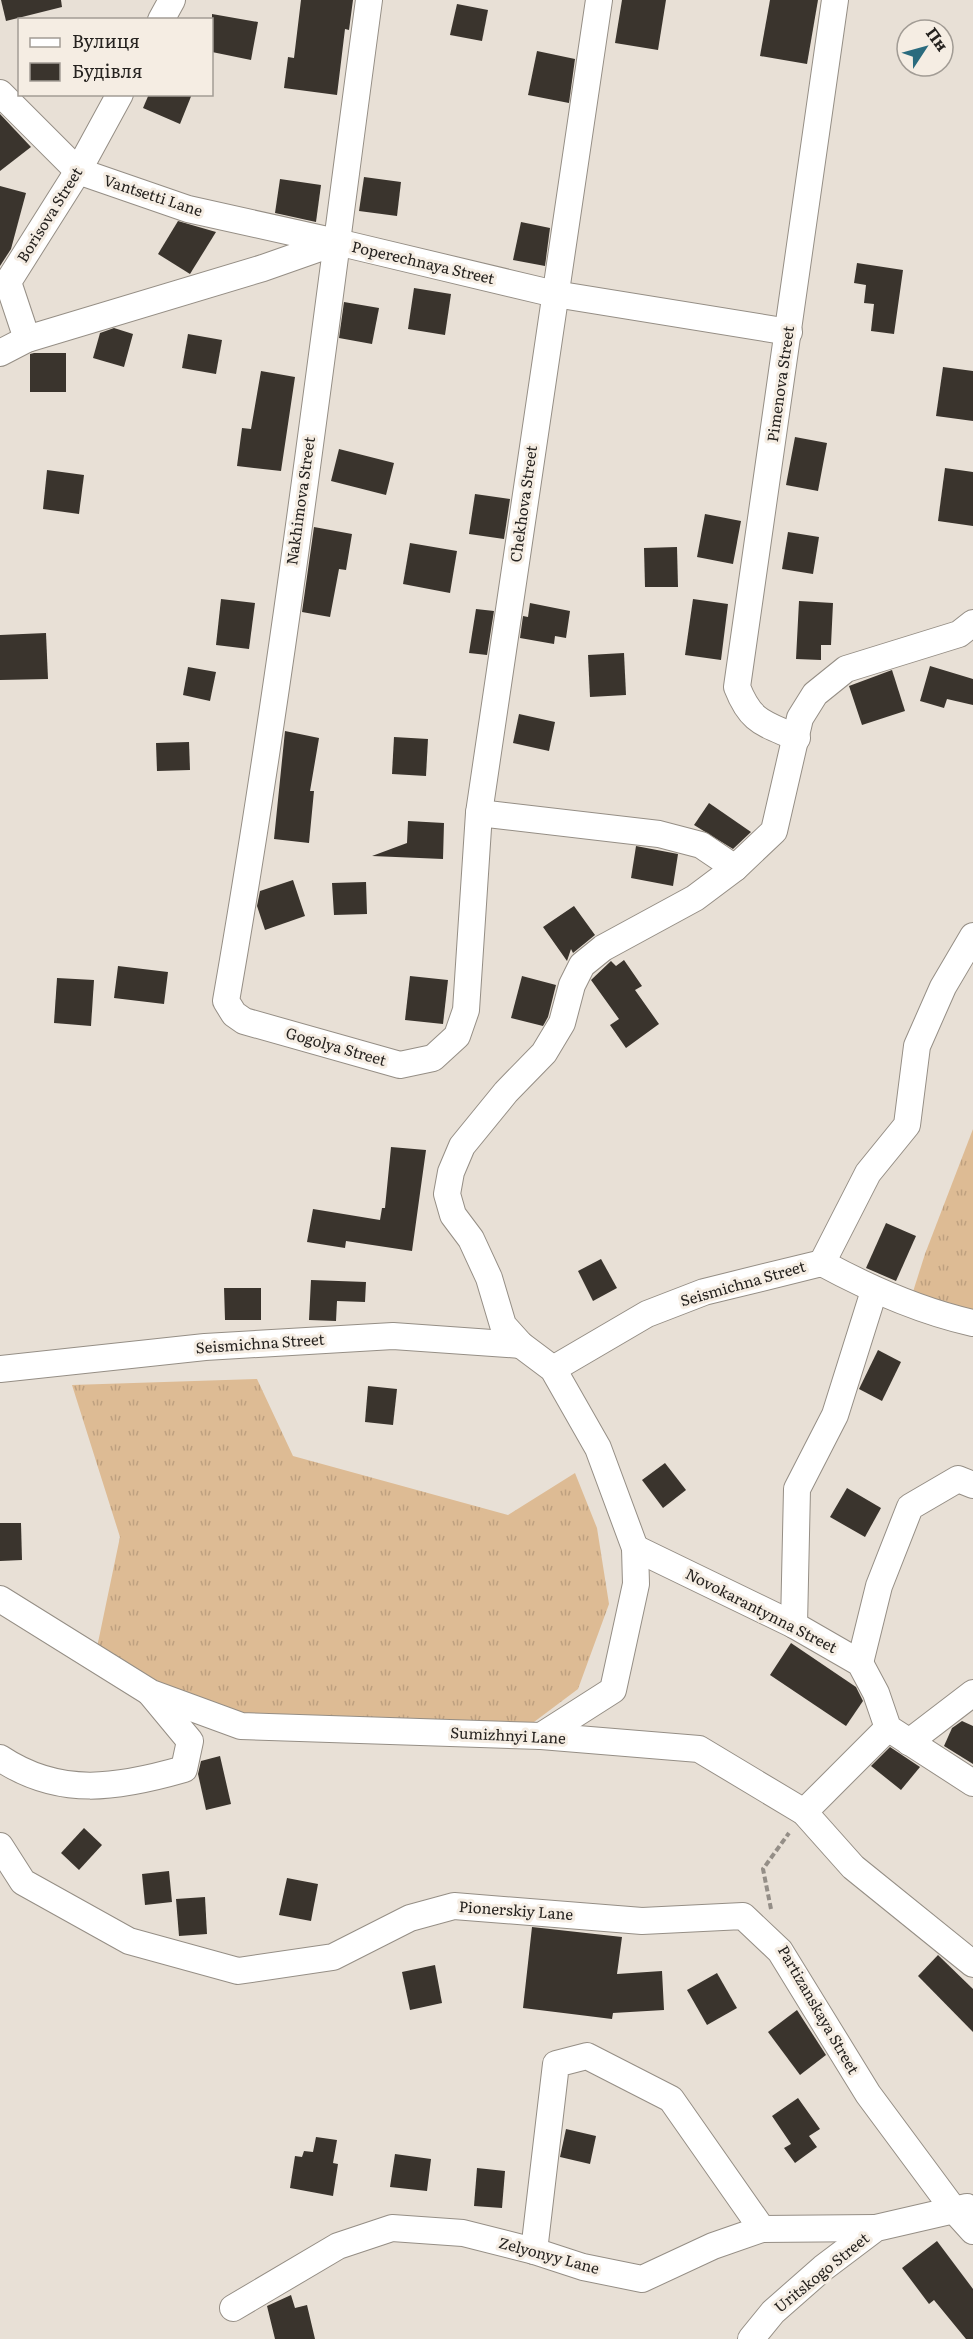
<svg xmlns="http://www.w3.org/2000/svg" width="973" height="2339" font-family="Literata,serif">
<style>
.grass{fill:url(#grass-tufts)}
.building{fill:#3a342d}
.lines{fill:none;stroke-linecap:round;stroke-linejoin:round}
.minor-casing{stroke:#958e85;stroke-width:28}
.path{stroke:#948e87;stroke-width:4;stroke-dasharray:6 3;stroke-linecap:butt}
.minor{stroke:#fff;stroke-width:26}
.labels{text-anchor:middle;stroke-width:6;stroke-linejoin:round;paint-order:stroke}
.street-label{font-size:15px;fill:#262320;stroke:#f5ede3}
</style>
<defs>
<pattern id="grass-tufts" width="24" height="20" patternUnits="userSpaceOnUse" patternTransform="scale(1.5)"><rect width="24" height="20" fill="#ddbb94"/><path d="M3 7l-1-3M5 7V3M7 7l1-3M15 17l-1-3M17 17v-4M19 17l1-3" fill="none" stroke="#bea07f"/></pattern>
</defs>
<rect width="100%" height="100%" fill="#e8e0d6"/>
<g class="grass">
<polygon points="973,1129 973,1317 911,1298 925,1254"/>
<polygon points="257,1379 293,1456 508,1515 575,1473 597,1528 609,1604 578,1689 526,1728 232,1716 95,1657 120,1537 72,1385"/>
</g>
<g class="building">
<polygon points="1,0 61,0 62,7 6,21"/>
<polygon points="301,0 353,0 349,30 345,29 337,95 284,88 288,57 294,58"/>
<polygon points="622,0 666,0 658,50 615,43"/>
<polygon points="770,0 818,0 807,64 760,56"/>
<polygon points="457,4 488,10 482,41 450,35"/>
<polygon points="212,14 258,22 251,60 212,52"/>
<polygon points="537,51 575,59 569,103 528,95"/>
<polygon points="149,94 192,94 180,124 143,108"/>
<polygon points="0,114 31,147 0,171"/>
<polygon points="364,177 401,182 397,216 359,211"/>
<polygon points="280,179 321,185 316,222 275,213"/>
<polygon points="0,186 26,193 11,249 0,266"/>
<polygon points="178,221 216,232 190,274 158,254"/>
<polygon points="521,222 550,228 545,266 513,260"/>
<polygon points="857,263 903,270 894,334 871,331 874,304 864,303 866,285 854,283"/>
<polygon points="414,288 451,294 445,335 408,329"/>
<polygon points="344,302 379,308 372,344 339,338"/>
<polygon points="114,328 133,334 124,367 93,358 100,333"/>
<polygon points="188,334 222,340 216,374 182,368"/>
<polygon points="34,353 66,353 66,392 30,392 30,354"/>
<polygon points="943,367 973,371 973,421 936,416"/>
<polygon points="261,371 295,377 281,471 237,466 242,428 251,429"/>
<polygon points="795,437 827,443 818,491 786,485"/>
<polygon points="339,449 394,463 386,495 331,481"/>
<polygon points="945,468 973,472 973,526 938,521"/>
<polygon points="47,470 84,475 79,514 43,509"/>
<polygon points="475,494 510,499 504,539 469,534"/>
<polygon points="705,514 741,521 733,564 697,557"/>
<polygon points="314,527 352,534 346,570 339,569 330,617 302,612"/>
<polygon points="788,532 819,537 813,574 782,569"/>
<polygon points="410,543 457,551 450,593 403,584"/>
<polygon points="677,547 678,587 645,587 644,548"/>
<polygon points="221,599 255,603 249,649 216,645"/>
<polygon points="693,599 728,604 721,660 685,655"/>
<polygon points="799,601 833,603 831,645 821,645 821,660 796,659"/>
<polygon points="530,603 570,611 566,638 555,636 554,644 520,638 523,616 528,617"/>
<polygon points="476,609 494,611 487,655 469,653"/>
<polygon points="46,633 48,679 0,680 0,635"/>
<polygon points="624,653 626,695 590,697 588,655"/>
<polygon points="930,666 973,679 973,705 947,699 944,708 920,701"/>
<polygon points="188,667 216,672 210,701 183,695"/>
<polygon points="892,670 905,711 862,725 849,686"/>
<polygon points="519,714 555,722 549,751 513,743"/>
<polygon points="285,731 319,738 310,791 314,791 309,843 274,839"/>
<polygon points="394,737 428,739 426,776 392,774"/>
<polygon points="189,742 190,770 157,771 156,743"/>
<polygon points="709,803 751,832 733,849 694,825"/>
<polygon points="408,821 444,823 443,859 372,856 407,843"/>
<polygon points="636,846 678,854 673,886 631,878"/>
<polygon points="293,880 305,916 265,930 257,906 260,891"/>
<polygon points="366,882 367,914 334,915 332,883"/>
<polygon points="574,906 595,935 573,953 571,949 567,961 543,927"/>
<polygon points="624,960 642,986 635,990 659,1024 626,1048 610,1025 619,1019 591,980 611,961 616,966"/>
<polygon points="118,966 168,972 164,1004 114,998"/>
<polygon points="410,976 448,980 443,1024 405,1020"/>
<polygon points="522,976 556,985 548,1017 543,1026 511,1018"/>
<polygon points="57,978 94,980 91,1026 54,1023"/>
<polygon points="391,1147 426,1150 412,1251 346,1241 345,1248 307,1242 313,1209 380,1220 382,1208 385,1208"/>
<polygon points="886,1223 916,1236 896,1281 866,1268"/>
<polygon points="601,1259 617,1288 593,1301 578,1271"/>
<polygon points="311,1280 366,1282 365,1302 337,1301 336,1321 309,1320"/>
<polygon points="224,1288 261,1288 261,1320 225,1320"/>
<polygon points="878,1350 901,1362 882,1401 859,1389"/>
<polygon points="368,1386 397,1389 393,1425 365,1422"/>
<polygon points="665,1463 686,1490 663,1508 642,1480"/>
<polygon points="847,1488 881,1508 865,1537 830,1517"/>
<polygon points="0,1523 21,1523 22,1560 0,1561"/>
<polygon points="791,1643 856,1687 863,1701 846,1726 770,1675"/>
<polygon points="962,1721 973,1726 973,1764 944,1746 952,1728"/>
<polygon points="890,1747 920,1767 901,1790 871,1766"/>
<polygon points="220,1756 231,1804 206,1810 198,1774 201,1761"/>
<polygon points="84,1828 102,1845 79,1870 61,1853"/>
<polygon points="169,1871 172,1902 145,1905 142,1874"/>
<polygon points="287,1878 318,1884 311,1921 279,1915"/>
<polygon points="205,1897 207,1934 179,1936 176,1899"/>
<polygon points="532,1927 622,1937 617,1974 662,1971 664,2010 613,2013 612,2019 523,2008"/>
<polygon points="938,1955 973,1989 973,2032 918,1976"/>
<polygon points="435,1965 442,2003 410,2010 402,1972"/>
<polygon points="717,1973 737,2008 707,2025 687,1990"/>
<polygon points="797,2010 826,2055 800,2075 768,2032"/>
<polygon points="798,2098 820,2129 809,2136 817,2147 795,2163 784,2148 791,2144 772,2116"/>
<polygon points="566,2129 596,2136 590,2164 560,2157"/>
<polygon points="316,2137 337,2140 333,2163 338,2164 333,2196 290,2188 295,2156 302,2157 304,2151 313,2152"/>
<polygon points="395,2154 431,2159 427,2191 390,2187"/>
<polygon points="477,2168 505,2171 502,2208 474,2206"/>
<polygon points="937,2241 973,2289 973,2339 966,2339 934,2300 929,2304 902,2268"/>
<polygon points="291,2295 295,2308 307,2305 315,2339 275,2339 267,2306"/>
</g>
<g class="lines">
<defs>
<g id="minor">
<path d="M369 0C324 334 284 669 226 1001L234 1014 244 1021 400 1065 433 1058 457 1036 466 1010 479 813 599 0"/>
<polyline points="161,20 172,0"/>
<polyline points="0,93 78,171 188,209 336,242"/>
<polyline points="27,339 8,282 78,171 120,94"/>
<polyline points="0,353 27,339 263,268 337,242 555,294 789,332"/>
<path d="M797 738C764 723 751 723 737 687L835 0"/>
<polyline points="479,813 659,834 701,845 735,868"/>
<polyline points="822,1263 868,1173 907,1125 917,1046 943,987 973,936"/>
<polyline points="0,1369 205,1347 393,1336 521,1345"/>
<path d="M553 1369 647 1314 704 1292 822 1263C870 1289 919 1311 973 1323"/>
<polyline points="635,1548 794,1625 860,1663 876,1693 888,1728 973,1783"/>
<polyline points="0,1599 151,1693 241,1726 541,1736 699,1749 804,1812 853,1867 973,1964"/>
<polyline points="794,1625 797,1489 835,1415 874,1291"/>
<polyline points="860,1663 879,1586 910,1507 958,1479 973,1485"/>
<polyline points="541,1736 613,1690 636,1584 635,1548 598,1448 553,1369 521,1345 503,1325 489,1278 471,1239 453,1215 447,1194 451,1172 462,1146 506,1092 544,1053 562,1023 572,985 582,965 603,948 695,898 735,868 774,831 800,718 815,694 846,669 959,634 973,623"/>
<polyline points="909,1742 973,1693"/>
<path d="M0 1758C60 1798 118 1788 184 1769L190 1741 151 1694"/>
<polyline points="804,1812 888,1728"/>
<polyline points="0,1846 23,1882 129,1941 238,1971 333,1957 410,1918 454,1906 642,1921 743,1916 780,1951 868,2094 954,2210 973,2231"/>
<polyline points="534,2251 556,2064 587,2056 671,2099 762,2229"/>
<polyline points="233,2308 338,2246 392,2228 463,2233 534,2251 583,2267 642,2279 713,2246 762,2229 876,2228"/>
<polyline points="751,2339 773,2312 823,2268 876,2228 967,2207"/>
</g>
</defs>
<use href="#minor" class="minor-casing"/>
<polyline class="path" points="771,1909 763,1869 789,1833"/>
<use href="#minor" class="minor"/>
</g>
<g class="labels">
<g class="street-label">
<text transform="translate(153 196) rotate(18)" y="5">Vantsetti Lane</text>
<text transform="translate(50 215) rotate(-58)" y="5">Borisova Street</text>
<text transform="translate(423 263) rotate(13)" y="5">Poperechnaya Street</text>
<text transform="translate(781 384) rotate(-82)" y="5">Pimenova Street</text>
<text transform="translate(301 501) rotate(-82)" y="5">Nakhimova Street</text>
<text transform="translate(524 504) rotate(-82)" y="5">Chekhova Street</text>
<text transform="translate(336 1047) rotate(16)" y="5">Gogolya Street</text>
<text transform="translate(743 1284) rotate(-16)" y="5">Seismichna Street</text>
<text transform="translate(260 1344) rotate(-4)" y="5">Seismichna Street</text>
<text transform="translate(761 1611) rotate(27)" y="5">Novokarantynna Street</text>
<text transform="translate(508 1736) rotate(3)" y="5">Sumizhnyi Lane</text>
<text transform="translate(516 1911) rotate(4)" y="5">Pionerskiy Lane</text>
<text transform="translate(818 2010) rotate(60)" y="5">Partizanskaya Street</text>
<text transform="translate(549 2256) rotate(15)" y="5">Zelyonyy Lane</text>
<text transform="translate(822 2273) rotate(-39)" y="5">Uritskogo Street</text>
</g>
</g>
<rect x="18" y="18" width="195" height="78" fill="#f5ede3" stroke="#a29c95" stroke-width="1.5"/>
<rect x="30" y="38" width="30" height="9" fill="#ffffff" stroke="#a29c95" stroke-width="1.5"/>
<text x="72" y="48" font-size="18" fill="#262320">Вулиця</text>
<rect x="30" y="63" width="30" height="18" fill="#3a342d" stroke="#a29c95" stroke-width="1.5"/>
<text x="72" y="78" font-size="18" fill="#262320">Будівля</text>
<g transform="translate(925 48) rotate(54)"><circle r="28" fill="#f5ede3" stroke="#a29c95" stroke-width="1.5"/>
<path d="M0-4.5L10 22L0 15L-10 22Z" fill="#2a6b7e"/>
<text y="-9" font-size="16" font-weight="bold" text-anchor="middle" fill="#262320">Пн</text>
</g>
</svg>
